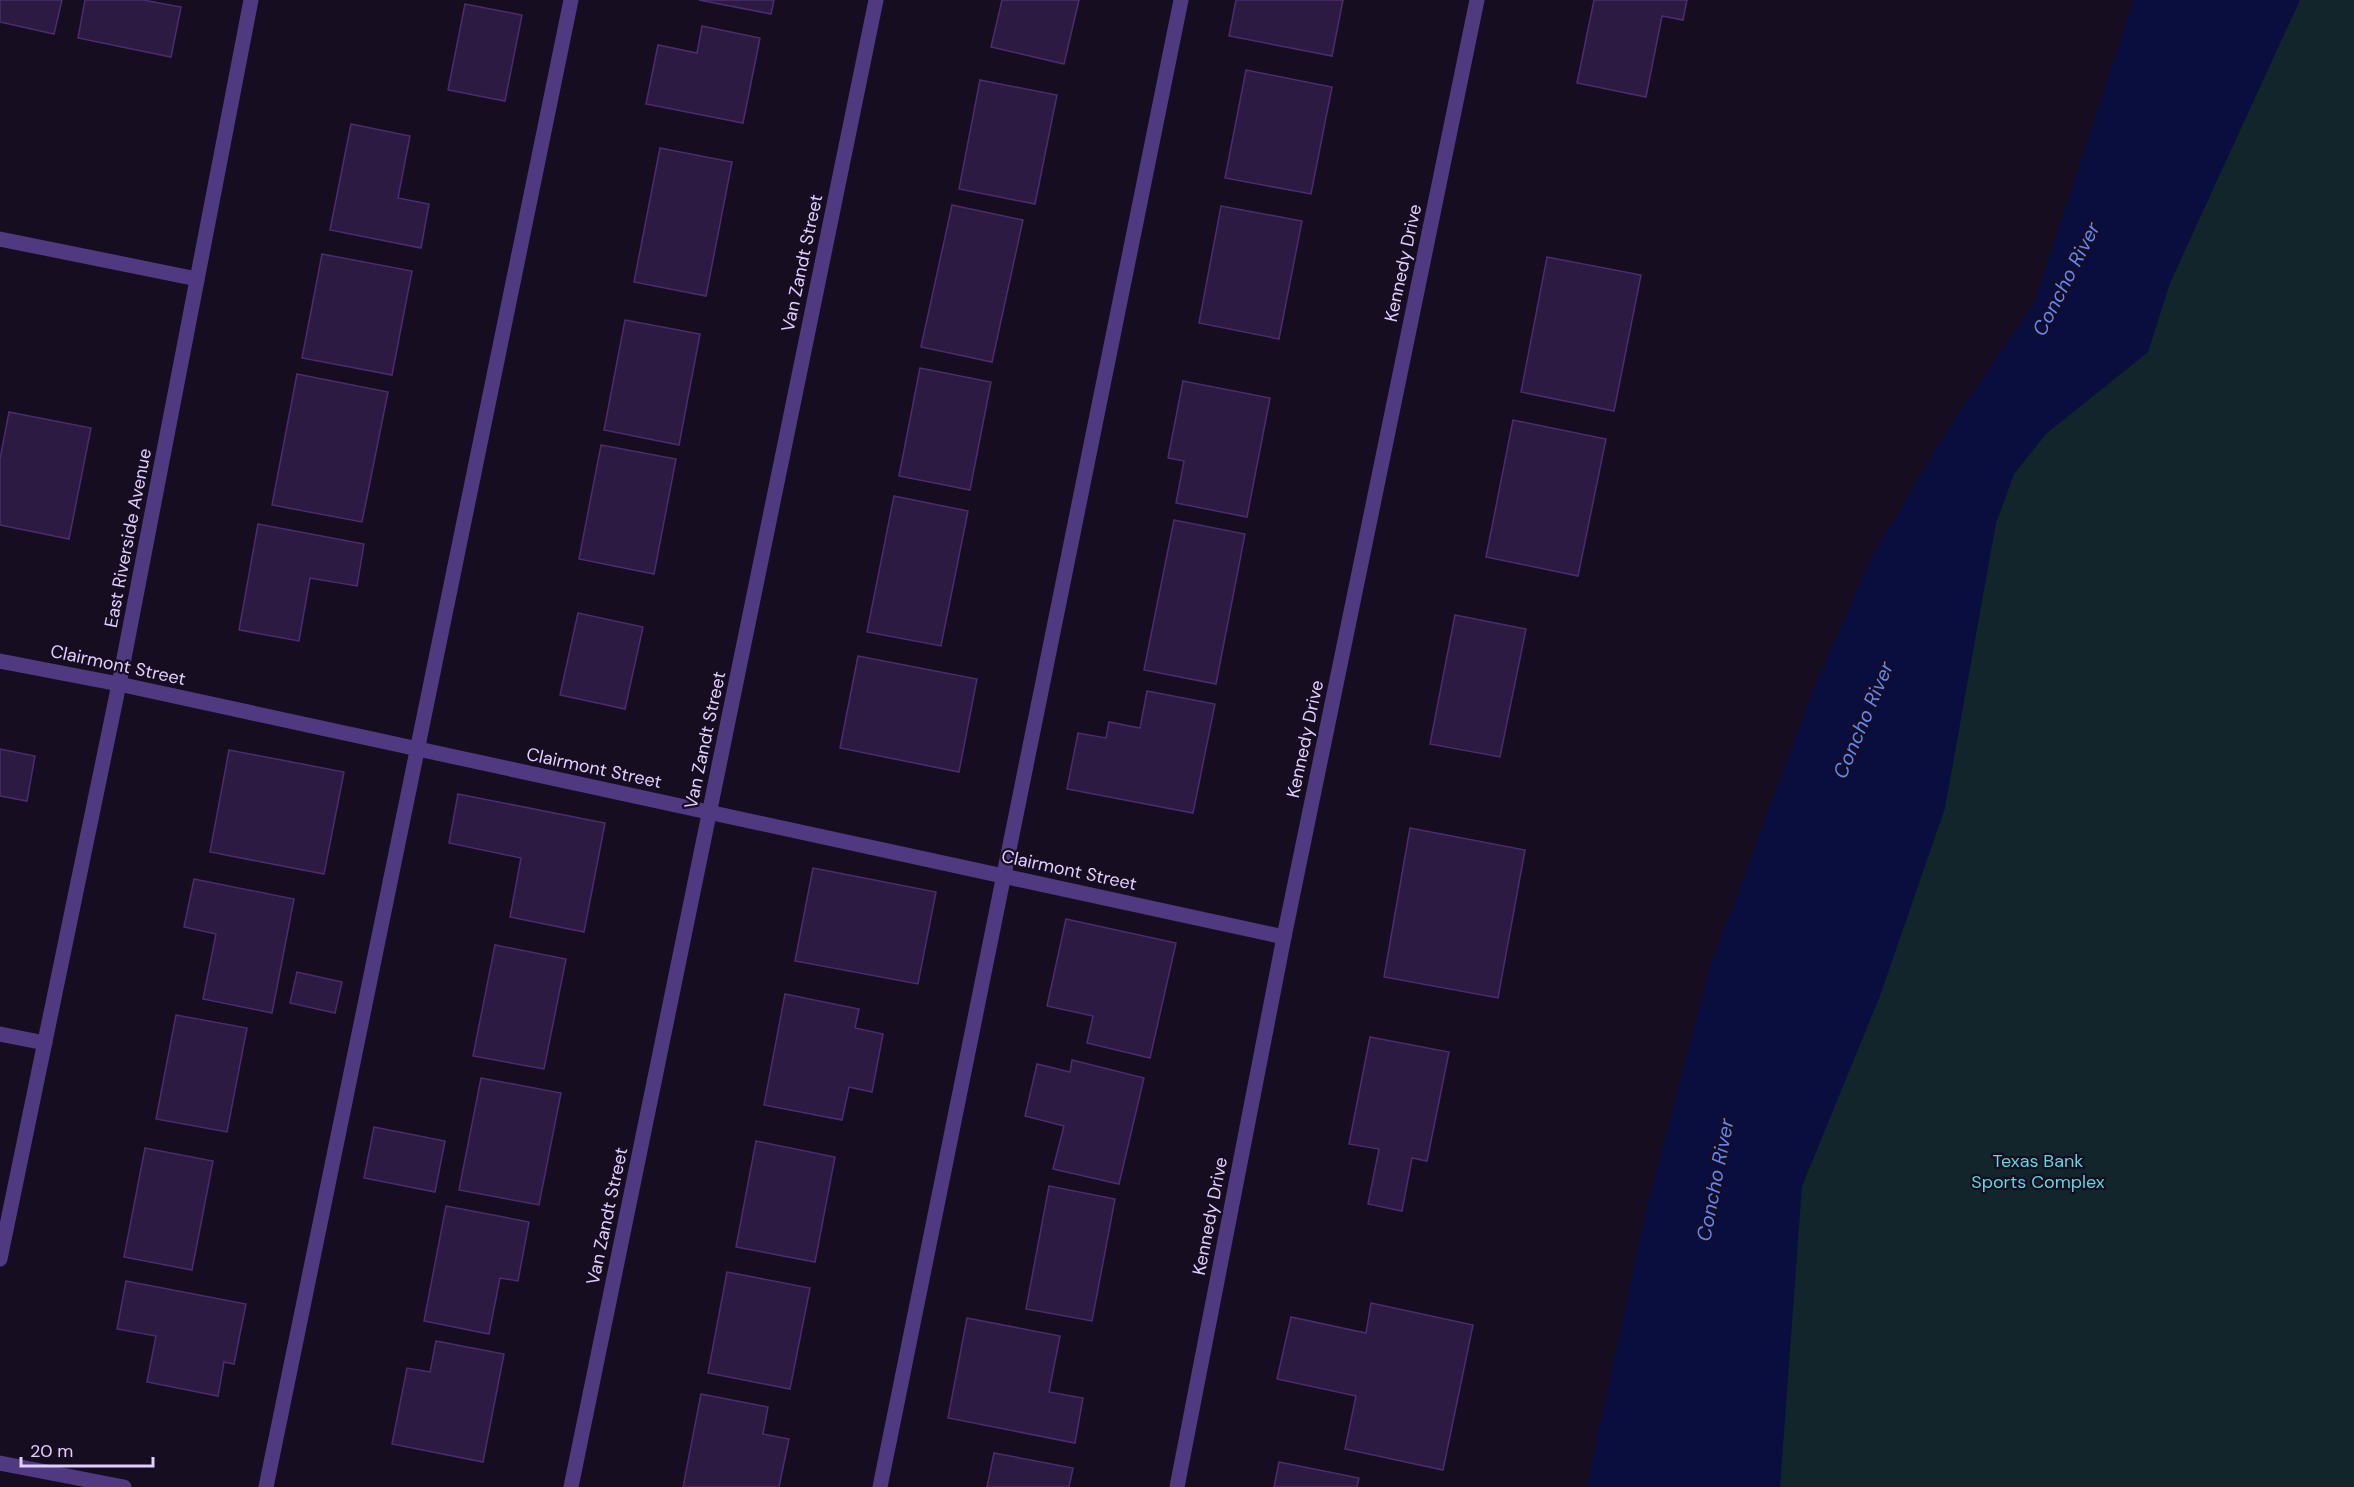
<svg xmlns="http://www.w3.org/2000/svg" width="2354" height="1487" font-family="'DM Sans',sans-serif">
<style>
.green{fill:#11252b}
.water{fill:#0a0e3e}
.building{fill:#2d1a42;stroke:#4b2c6e;stroke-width:1.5}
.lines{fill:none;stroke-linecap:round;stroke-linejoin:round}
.service{stroke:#4f3980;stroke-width:15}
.minor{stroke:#4f3980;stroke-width:15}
.labels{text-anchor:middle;stroke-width:4.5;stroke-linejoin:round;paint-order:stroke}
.street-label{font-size:18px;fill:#e1ceff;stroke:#160d21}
.park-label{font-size:18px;fill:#5bdade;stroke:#160d21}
.water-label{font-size:20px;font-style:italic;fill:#5d87fd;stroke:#160d21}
</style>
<rect width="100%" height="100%" fill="#160d21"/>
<polygon class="green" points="2207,0 2354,0 2354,1487 1657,1487 1753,981"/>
<polygon class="water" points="2134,0 2300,0 2170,283 2148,352 2046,434 2014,474 1996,523 1945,808 1880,996 1802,1186 1780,1487 1587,1487 1645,1216 1709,971 1811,696 1870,560 1944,435 2035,301"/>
<g class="building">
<polygon points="0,0 62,0 54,34 0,22"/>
<polygon points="85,0 143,0 181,7 171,57 78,38"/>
<polygon points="699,0 774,0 771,14"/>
<polygon points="1002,0 1079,0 1064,64 991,47"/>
<polygon points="1236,0 1343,0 1332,56 1229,36"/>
<polygon points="1594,0 1687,0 1683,20 1662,16 1646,97 1577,83"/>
<polygon points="465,4 522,15 505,101 448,90"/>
<polygon points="702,26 760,38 743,123 646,104 658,45 697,53"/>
<polygon points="1246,70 1332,87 1311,194 1225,178"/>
<polygon points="980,80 1057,95 1035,204 959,189"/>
<polygon points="351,124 410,136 398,198 429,204 421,248 330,230"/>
<polygon points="660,148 732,162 706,296 634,282"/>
<polygon points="952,205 1023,220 992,362 921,347"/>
<polygon points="1221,206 1302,221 1279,339 1199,323"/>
<polygon points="322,254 412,271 392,375 302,358"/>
<polygon points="1547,257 1641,275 1614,411 1521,392"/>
<polygon points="625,320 700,334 679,445 604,430"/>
<polygon points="920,368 991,382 970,490 899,476"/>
<polygon points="297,374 388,392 362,522 272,505"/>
<polygon points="1183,381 1270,398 1247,517 1176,503 1184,461 1168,458"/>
<polygon points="9,412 91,428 69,539 0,525 0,459"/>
<polygon points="1513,420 1606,439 1578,576 1486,557"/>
<polygon points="601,445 676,459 654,574 579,559"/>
<polygon points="894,496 968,511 941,646 867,632"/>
<polygon points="1174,520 1245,534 1216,684 1144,670"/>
<polygon points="258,524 364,544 357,586 310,578 299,641 239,630"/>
<polygon points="578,613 643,627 625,709 560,695"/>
<polygon points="1455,615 1526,629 1500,757 1430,744"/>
<polygon points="858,656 977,679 959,772 840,748"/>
<polygon points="1147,691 1215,704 1193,813 1067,789 1078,733 1106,738 1109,722 1140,728"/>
<polygon points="0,749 35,756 27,801 0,796"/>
<polygon points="229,750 344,772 324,874 210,852"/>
<polygon points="458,794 605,823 584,932 510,917 521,858 449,843"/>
<polygon points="1410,828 1525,850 1498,998 1384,977"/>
<polygon points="813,868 936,892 918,984 795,961"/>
<polygon points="194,879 294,899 272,1013 203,999 216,934 184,927"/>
<polygon points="1066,919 1176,943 1150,1058 1087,1043 1093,1016 1047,1006"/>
<polygon points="495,945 566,959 544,1069 473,1056"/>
<polygon points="297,972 342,982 335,1013 290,1003"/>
<polygon points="785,994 859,1009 855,1028 883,1034 872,1092 849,1087 842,1120 764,1105"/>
<polygon points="176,1015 247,1028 227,1132 156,1119"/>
<polygon points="1370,1037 1449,1052 1427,1161 1412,1158 1402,1211 1368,1204 1379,1149 1349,1144"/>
<polygon points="1072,1060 1144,1078 1119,1184 1053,1169 1064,1126 1025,1116 1037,1064 1070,1072"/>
<polygon points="481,1078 561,1093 539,1205 459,1190"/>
<polygon points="374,1127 445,1141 435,1192 364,1178"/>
<polygon points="756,1141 835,1157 815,1262 736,1247"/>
<polygon points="145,1148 213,1161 192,1270 124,1257"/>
<polygon points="1049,1186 1115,1199 1092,1321 1026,1309"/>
<polygon points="446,1206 529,1222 518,1281 500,1278 489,1334 424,1321"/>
<polygon points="727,1272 810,1288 790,1389 708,1373"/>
<polygon points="126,1281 246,1304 234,1364 224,1362 218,1396 147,1382 156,1336 117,1329"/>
<polygon points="1371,1303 1473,1325 1443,1470 1345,1449 1356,1396 1277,1379 1291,1317 1366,1333"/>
<polygon points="967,1318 1060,1336 1049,1392 1083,1398 1075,1443 948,1418"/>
<polygon points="436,1341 504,1354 483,1462 392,1444 407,1368 430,1372"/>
<polygon points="701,1394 768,1407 763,1434 789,1439 779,1487 683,1487"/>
<polygon points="994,1453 1073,1468 1069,1487 987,1487"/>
<polygon points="1279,1462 1359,1478 1357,1487 1274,1487"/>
</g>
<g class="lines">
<g class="service">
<polyline points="0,239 197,279"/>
<polyline points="0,1034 45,1043"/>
<polyline points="266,1487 571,0"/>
<polyline points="880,1487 1181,0"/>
</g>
<g class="minor">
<polyline points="0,661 119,684 1284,937"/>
<polyline points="0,1259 119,684 251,0"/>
<polyline points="0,1463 124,1487"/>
<polyline points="571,1487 876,0"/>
<polyline points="1177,1487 1284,937 1477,0"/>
</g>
</g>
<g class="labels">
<g class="street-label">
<text transform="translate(802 263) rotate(-78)" y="6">Van Zandt Street</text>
<text transform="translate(1403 263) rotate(-78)" y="6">Kennedy Drive</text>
<text transform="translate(128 538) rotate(-79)" y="6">East Riverside Avenue</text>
<text transform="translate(118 665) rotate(12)" y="6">Clairmont Street</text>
<text transform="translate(1305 739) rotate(-78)" y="6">Kennedy Drive</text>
<text transform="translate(705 740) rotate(-78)" y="6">Van Zandt Street</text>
<text transform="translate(594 768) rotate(12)" y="6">Clairmont Street</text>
<text transform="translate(1069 870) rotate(12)" y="6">Clairmont Street</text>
<text transform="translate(607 1216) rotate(-78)" y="6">Van Zandt Street</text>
<text transform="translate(1210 1216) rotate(-79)" y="6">Kennedy Drive</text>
</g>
<g class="park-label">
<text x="2038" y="1167">Texas Bank<tspan x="2038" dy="21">Sports Complex</tspan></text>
</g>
<g class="water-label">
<text transform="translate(2066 279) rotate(-63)" y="7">Concho River</text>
<text transform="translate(1863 720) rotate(-67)" y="7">Concho River</text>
<text transform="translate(1715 1180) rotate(-79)" y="7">Concho River</text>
</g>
</g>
<path d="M21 1457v9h132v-9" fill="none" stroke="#e1ceff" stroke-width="3"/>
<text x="30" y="1457" font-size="18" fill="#e1ceff" stroke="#160d21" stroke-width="4.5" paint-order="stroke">20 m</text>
</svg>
